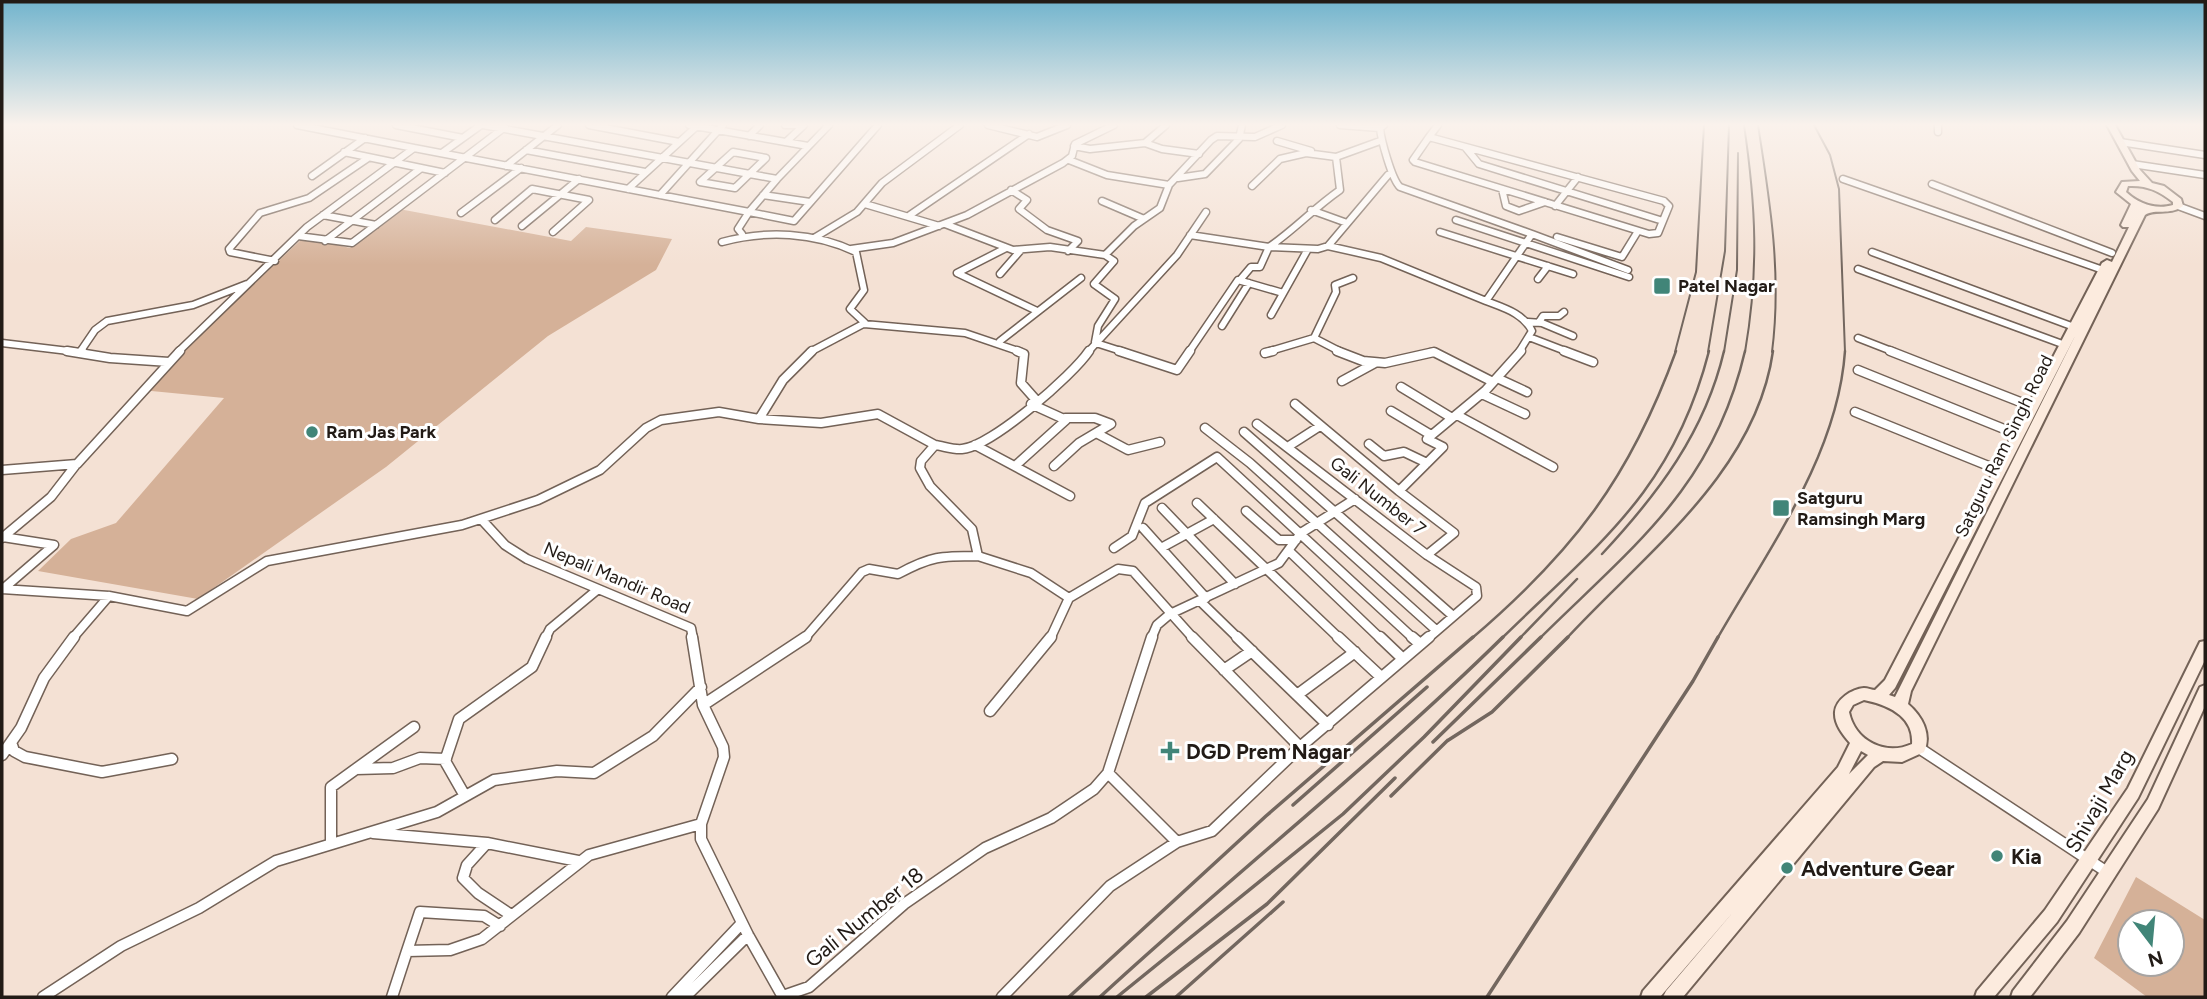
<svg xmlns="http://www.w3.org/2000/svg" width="2207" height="999" font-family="Figtree,sans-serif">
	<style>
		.green { fill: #d5b198; fill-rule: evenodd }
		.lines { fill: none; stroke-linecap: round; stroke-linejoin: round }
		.street-far2-casing { stroke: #736257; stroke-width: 9 }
		.street-far1-casing { stroke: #736257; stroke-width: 11 }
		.street-casing { stroke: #736257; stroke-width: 13 }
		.secondary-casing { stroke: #736257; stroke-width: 4 }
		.street-far2 { stroke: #fff; stroke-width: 6 }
		.street-far1 { stroke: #fff; stroke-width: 8 }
		.street { stroke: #fff; stroke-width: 10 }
		.secondary { fill: #fcebde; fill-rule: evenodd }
		.rail-far2 { stroke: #73675f; stroke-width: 2 }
		.rail-far1 { stroke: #73675f; stroke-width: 2.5 }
		.rail { stroke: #73675f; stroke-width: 3.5 }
		.poi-dot { fill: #418578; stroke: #fff; stroke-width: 2.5 }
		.labels { text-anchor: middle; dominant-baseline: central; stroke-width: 6; stroke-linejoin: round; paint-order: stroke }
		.poi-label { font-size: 18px; font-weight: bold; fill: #221b16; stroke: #fff; text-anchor: start }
		.street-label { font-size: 18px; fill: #221b16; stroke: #fff }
		.near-poi-label { font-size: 21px; font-weight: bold; fill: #221b16; stroke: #fff; text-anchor: start }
		.near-street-label { font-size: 21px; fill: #221b16; stroke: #fff }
	</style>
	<rect width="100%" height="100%" fill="#f4e1d4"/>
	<path class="green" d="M399,209L571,241L586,227L672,239L656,270L548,336L386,467L198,599L38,571L71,539L116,523L224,398L141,390L304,237L350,248Z
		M2136,877L2205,920V997H2147L2094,958ZM2130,922H2172V964H2130Z"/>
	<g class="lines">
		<defs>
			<path id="street-far2" d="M297,125L414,148
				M396,125L463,138
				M483,125L777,179L829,125
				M589,125L679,142
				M689,125L808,146
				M785,125H799
				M988,125L1037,137L1067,125
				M1340,125L1380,128
				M1384,125L1380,128C1381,140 1392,180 1400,187L1532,234L1486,301C1504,308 1523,313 1532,331L1519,352
				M1938,125V132
				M749,136L760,125
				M1429,137L1664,201L1669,206L1658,233L1649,234L1415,162L1413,160Z
				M1429,137L1438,125
				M1277,141L1311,151
				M786,142L804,125
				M2120,142L2205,155
				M1145,143L1166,125
				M1074,146L1090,149L1145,143L1162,149L1199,154
				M1465,147L1479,164L1663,221
				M526,150L645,172
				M344,152L445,173
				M733,152L766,158L735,188L700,182Z
				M442,153L481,125
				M1069,160L1107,175L1169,185
				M2132,164L2205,175
				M506,166L558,125
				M1388,175L1328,246L1381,258L1486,301
				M312,176L365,138
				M1178,178L1205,174L1239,139L1242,125
				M777,179L749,212L794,221L878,125
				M1843,179L2103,270
				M1932,184L2112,253
				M1252,186L1280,159L1306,153L1336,157L1380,141
				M628,189L697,126
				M1502,189L1506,206L1519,211L1545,202
				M1011,190L1027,200L1019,209L1047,230L1078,241L1068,251
				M660,195L723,125
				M763,195L810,202
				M1102,201L1144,219
				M865,204L939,226
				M1555,206L1578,177
				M2178,206L2205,216
				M1311,210L1347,223
				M461,213L521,168
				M323,215L376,225
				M910,215L1029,134
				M495,220L532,189L589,200L553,232
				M1456,220L1629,277
				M945,224L1013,250L1050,247L1105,255L1114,261L1094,284L1115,299L1098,326L1095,342
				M522,226L579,179
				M1440,232L1573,274
				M1532,234L1628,270
				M1190,235L1269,247L1260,267H1251L1240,280
				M298,236L352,243L505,127
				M1557,237L1622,257L1638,231
				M814,238L857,212L882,183L960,125
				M325,241L420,169
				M722,242C766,230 814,232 856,252L864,290L850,309L865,323L810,352
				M1328,246L1318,249L1269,247C1294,230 1314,208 1340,190L1336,157
				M1006,248L957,273L1037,311
				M851,249L893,243L967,215L1063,163L1072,156L1075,144L1114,125
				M1872,252L2074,327
				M1105,255L1134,226L1160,208L1169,185L1211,140L1217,136L1255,137L1282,125
				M275,261L230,252L229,249L260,213L309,198L368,158
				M1858,269L2065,345
				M1000,274L1020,251
				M1538,279L1548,266
				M1271,315L1308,249
				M1528,322L1542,323L1573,336
				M1539,322L1543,316H1559L1564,312
				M864,324L965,333L1021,352
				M1222,326L1249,283
				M1529,337L1568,352
				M1314,338L1336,292L1335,285L1353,278
				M1858,338L1894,352
				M1000,341L1081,278
				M2,343L77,352
				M1096,343L1124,352
				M80,352L95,330L107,321L193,305L247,284
				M178,352L307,227L414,148L749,212L738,229L742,234
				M1088,352L1177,255L1206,212
				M1189,352L1238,280L1283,293
				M1267,352L1314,338L1341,352
				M1431,352H1435"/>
			<path id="street-far1" d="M67,351L110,358L169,362
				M1017,351L1024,354L1021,383L1036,400
				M1119,351L1177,370L1190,351
				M1337,351L1363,361L1385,363L1434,352L1493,382
				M1564,351L1593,362
				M1890,351L2033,407
				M80,353L82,351
				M1265,353L1273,351
				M1858,370L2019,435
				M1497,378L1527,392
				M1342,381L1375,363
				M1401,387L1452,418
				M1482,394L1525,414
				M1295,404L1399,491
				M1391,411L1431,435
				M1855,412L2001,471
				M1457,415L1553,467
				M759,419L821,423L878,414L935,445L921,461L920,468L930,486L972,529L978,556C941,556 931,556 898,574L869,569L862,572L804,639
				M1257,424L1427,555L1476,587L1477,596L1427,639
				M1205,428L1250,463L1436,630
				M1244,432L1453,616
				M1098,434L1128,450L1160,442
				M1369,444L1384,456L1404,452L1427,463
				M935,445C943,446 954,450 962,449C991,447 1073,375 1089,351
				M975,445L1070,496
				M1289,446L1320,426
				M1015,466L1066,420L1031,404
				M1054,466L1079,443L1111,424L1095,418H1065
				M2,470L77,464L180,351
				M1197,503L1340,639
				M1162,508L1235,584
				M1246,511L1279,540H1296
				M482,520L505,545L527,559L691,628L693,639
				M1143,528L1206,598
				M3,537L54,545L3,589
				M2,538L51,497L75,466
				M1114,548L1132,536L1145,503L1217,457L1414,639
				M1161,548L1214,519
				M1289,551L1381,639
				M1427,555L1454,533L1399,491L1443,447L1427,439L1486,390L1521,351
				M978,556L1031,573L1069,598L1050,639
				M2,589L109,596L187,611L267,561L462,525L538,500L600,470L646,428L661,420L719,412L759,419L783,380L812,351
				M1069,598L1118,569L1133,571L1194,639
				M1200,601L1239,639
				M72,639L109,596
				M545,639L550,629L597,590
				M1151,639L1157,625L1170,614L1279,563L1301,533L1355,499"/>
			<path id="street" d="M692,637L703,705L723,747L724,757L701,824V839L748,935L783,997
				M1192,637L1300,747
				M1237,637L1328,725
				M1338,637L1381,677
				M1380,637L1402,658
				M1412,637L1419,643
				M1224,670L1252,651
				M1297,695L1355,652
				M703,705L806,637
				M990,711L1051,637
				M12,745L14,751L25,757L102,772L172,759
				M1919,748L2110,874
				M2,755L21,728L44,678L74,637
				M356,769L393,768L420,758L446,759
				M1108,773L1177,842
				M465,796L445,761L459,719L532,667L546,637
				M373,833L487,843L578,861
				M487,843L467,865L463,878L478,893L511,915
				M331,844V787L414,727
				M407,951L420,912L484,916L500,926
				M783,996L809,987L904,904L985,848L1051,818L1094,789L1108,773L1152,637
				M43,997L121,946L199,908L276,861L437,812L494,780L557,771L594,773L653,736L701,687
				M392,997L407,951L450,950L482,939L589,855L701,824
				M672,997L742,923
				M685,997L748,935
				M1002,997L1110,886L1177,842L1212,831L1300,747L1429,637"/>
			<path id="secondary" d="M2107,125H2115L2140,170L2152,183L2164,186L2181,199L2183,206C2169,216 2156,208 2145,215L1911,691L1908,704C1922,716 1932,734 1924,752L1902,762L1883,761L1874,767L1683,997H1663L1666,991L1734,911L1660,997H1641L1643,991L1838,767L1850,743C1843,735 1834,724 1835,712C1836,699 1852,689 1864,688C1868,688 1872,690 1875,690L1885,680L2102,263L2107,260L2112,262L2129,227H2123L2121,225L2131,204L2116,192L2122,182L2140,181L2132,171ZM2128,186C2147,185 2159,191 2173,202V205C2156,210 2139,204 2126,192ZM2075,336L1895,697L1889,695L1895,688ZM1864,700C1888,705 1914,716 1912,744C1885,756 1855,741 1849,712L1853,705ZM1861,751L1868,755L1849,774Z
				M2205,641V660L2138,798L2057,922L1994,997H1975L1977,991L2045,910L2128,788L2200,642Z
				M2205,685V706L2158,809L2079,933L2030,997H2011L2013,991L2067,921L2148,799L2200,687Z"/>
		</defs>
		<use href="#street-far2" class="street-far2-casing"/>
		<use href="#street-far1" class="street-far1-casing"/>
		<use href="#street" class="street-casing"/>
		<use href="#secondary" class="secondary-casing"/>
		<use href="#street-far2" class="street-far2"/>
		<use href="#street-far1" class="street-far1"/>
		<use href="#street" class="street"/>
		<use href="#secondary" class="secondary"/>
		<path class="rail-far2" d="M1744,125C1756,206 1759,271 1745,352
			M1758,125C1770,201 1782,275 1772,352
			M1814,125L1830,155L1839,189L1845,352
			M1675,352L1696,272L1704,125
			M1708,352L1725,251L1729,125
			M1724,352L1737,270L1738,153"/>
		<path class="rail-far1" d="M1602,554C1658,494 1705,432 1724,351
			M1471,639C1573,552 1630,478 1676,351
			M1501,639C1599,543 1673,491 1709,351
			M1519,639L1577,579
			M1539,639C1634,545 1713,488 1745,351
			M1566,639C1644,554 1756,473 1773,351
			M1717,639C1768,550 1838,455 1845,351"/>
		<path class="rail" d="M1447,741L1492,712L1568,637
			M1433,742L1541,637
			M1391,796L1448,740
			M1293,805L1427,687
			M1069,997L1266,816L1473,637
			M1100,997C1233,874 1374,764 1503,637
			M1117,997L1343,814L1424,737L1521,637
			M1146,997L1267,904L1395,778
			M1176,997L1283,902
			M1487,997L1693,681L1718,637"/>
	</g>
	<linearGradient id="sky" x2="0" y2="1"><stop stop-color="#72b4cd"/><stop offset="0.47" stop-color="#faf2ec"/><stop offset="1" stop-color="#faf2ec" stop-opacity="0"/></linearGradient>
	<rect width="2207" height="265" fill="url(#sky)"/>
	<g class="poi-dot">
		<rect x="1653" y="277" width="18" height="18" rx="3.5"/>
		<circle cx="312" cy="432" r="7"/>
		<rect x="1772" y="499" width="18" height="18" rx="3.5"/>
		<path d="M1166.5 740.5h7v7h7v7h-7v7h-7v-7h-7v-7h7z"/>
		<circle cx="1997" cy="856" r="7"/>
		<circle cx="1787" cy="868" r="7"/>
	</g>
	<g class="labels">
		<g class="poi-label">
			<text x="1678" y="286">Patel Nagar</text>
			<text x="326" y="432">Ram Jas Park</text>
			<text x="1797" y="498">Satguru<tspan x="1797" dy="21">Ramsingh Marg</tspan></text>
		</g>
		<g class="street-label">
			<text transform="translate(2004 446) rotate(-64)">Satguru Ram Singh Road</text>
			<text transform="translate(1378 496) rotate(38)">Gali Number 7</text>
			<text transform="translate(617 578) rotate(23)">Nepali Mandir Road</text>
		</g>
		<g class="near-poi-label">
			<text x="1186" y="751">DGD Prem Nagar</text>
			<text x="2011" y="856">Kia</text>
			<text x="1801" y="868">Adventure Gear</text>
		</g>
		<g class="near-street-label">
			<text transform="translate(2099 801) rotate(-60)">Shivaji Marg</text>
			<text transform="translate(864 917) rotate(-39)">Gali Number 18</text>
		</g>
	</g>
	<rect width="2207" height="999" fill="none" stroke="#221b16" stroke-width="7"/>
	<g transform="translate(2151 943) rotate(164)"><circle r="33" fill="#ffffff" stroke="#a7a4a2" stroke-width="2"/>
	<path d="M0-5L12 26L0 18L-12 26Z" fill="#418578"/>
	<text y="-10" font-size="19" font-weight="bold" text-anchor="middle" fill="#221b16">N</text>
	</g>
</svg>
